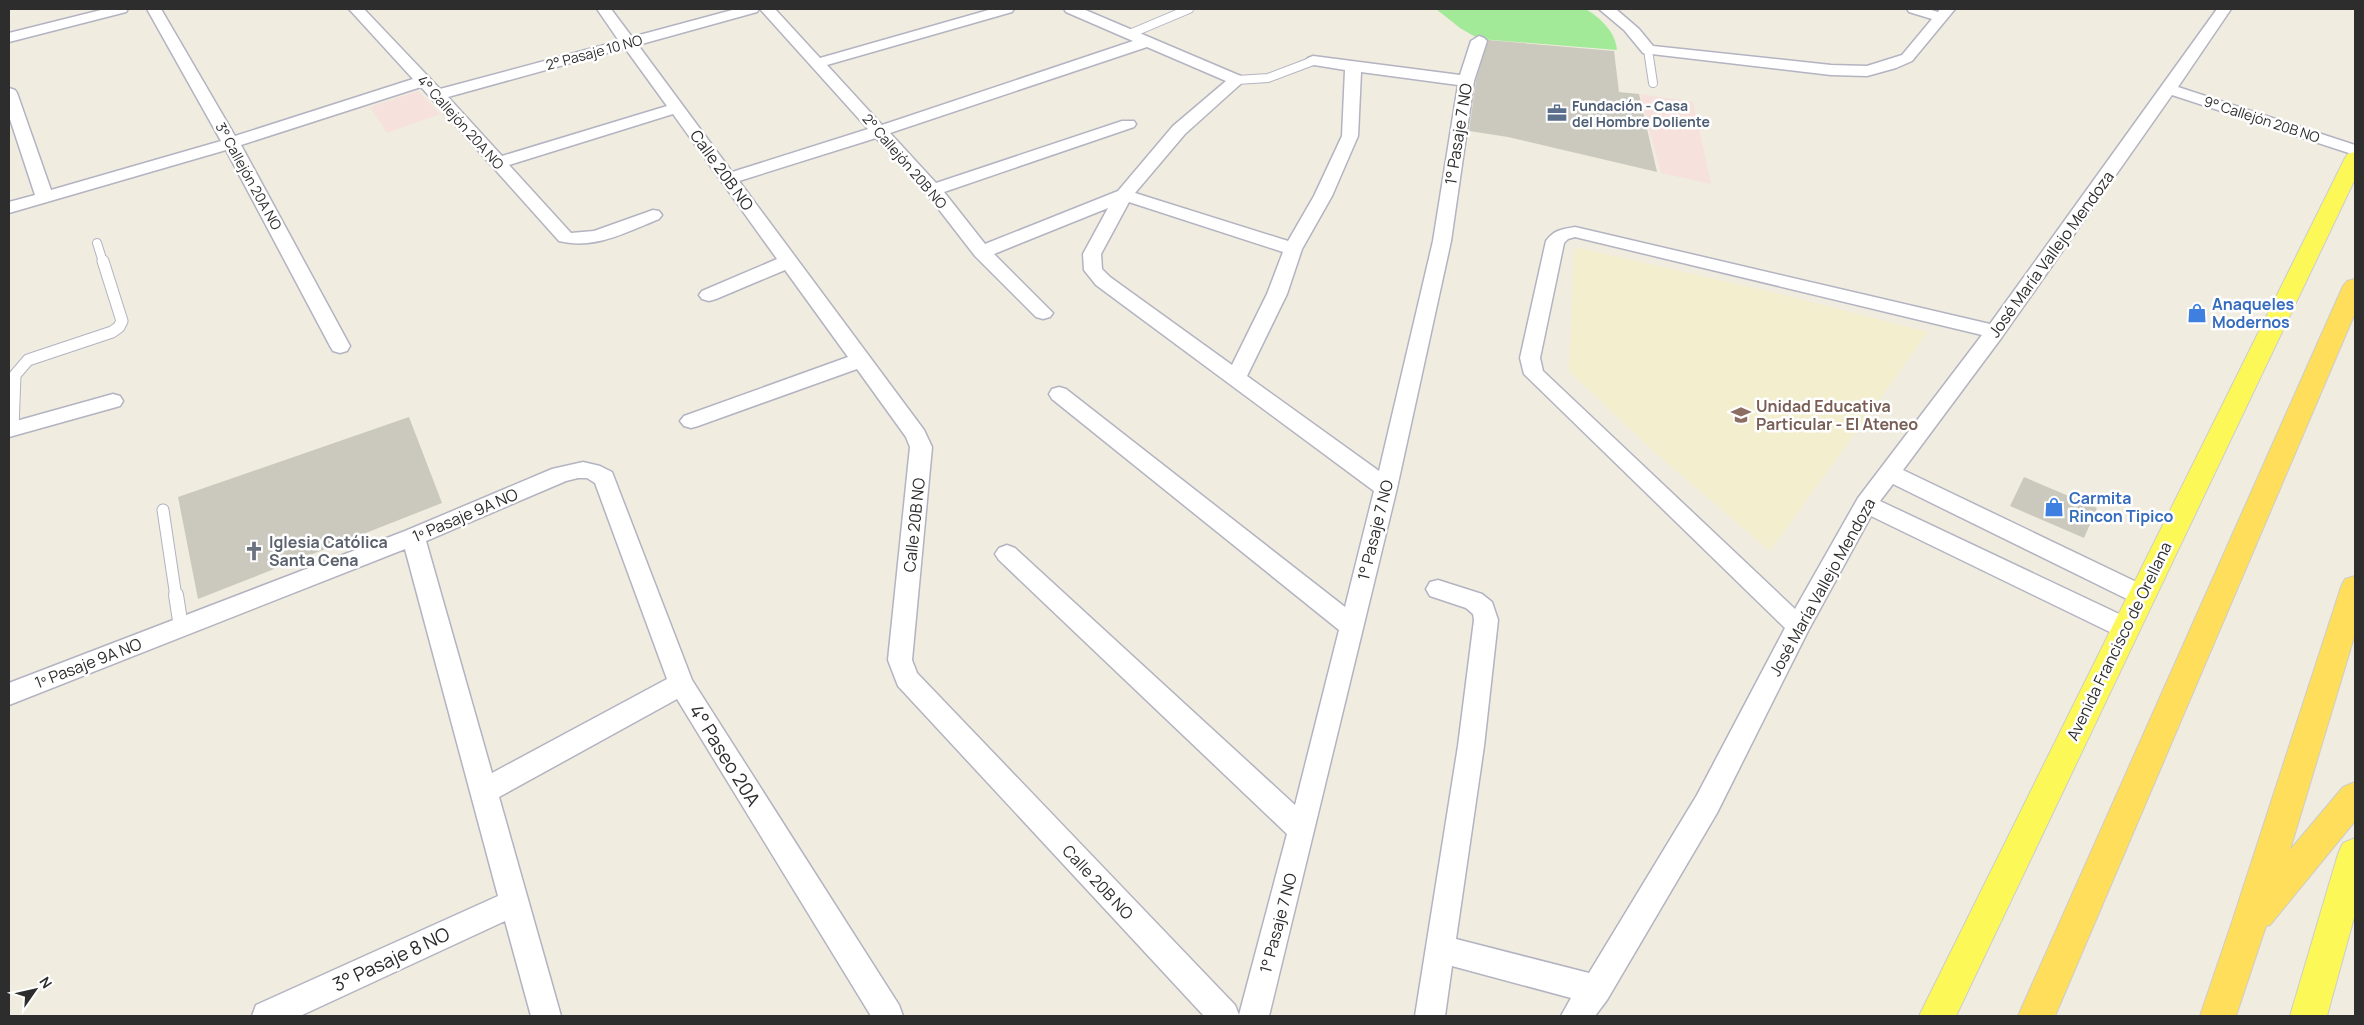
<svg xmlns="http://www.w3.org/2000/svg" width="2364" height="1025" font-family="Manrope,sans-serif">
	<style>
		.education { fill: #f2eece }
		.medical { fill: #f6e1dd }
		.green { fill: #a3ea98 }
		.building { fill: #cbc9be }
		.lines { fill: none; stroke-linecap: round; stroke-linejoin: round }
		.service-far2-casing { stroke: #b3b3c2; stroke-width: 10 }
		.service-far1-casing { stroke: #b3b3c2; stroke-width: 13 }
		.service-casing { stroke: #b3b3c2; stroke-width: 16 }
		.minor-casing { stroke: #b3b3c2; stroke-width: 3 }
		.primary-casing { stroke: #cdcdcd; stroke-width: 2 }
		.trunk-casing { stroke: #cdcdcd; stroke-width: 2 }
		.service-far2 { stroke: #fff; stroke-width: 8 }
		.service-far1 { stroke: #fff; stroke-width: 11 }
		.service { stroke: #fff; stroke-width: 14 }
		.minor { fill: #fff; fill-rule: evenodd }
		.primary { fill: #fcf858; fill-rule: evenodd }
		.trunk { fill: #fede5a; fill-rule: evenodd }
		.labels { text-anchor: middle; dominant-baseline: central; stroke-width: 5; stroke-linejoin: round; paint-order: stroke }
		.far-street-label { font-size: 14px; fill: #2d2d2d; stroke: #fff }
		.far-service-label { font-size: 14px; font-weight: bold; fill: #4e5e75; stroke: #fff; text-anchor: start }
		.street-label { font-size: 16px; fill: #2d2d2d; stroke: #fff }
		.shop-label { font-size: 16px; font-weight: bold; fill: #366cbe; stroke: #fff; text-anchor: start }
		.education-label { font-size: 16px; font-weight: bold; fill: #785e54; stroke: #fff; text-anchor: start }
		.worship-label { font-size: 16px; font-weight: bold; fill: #5b616d; stroke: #fff; text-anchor: start }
		.near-street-label { font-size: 19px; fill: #2d2d2d; stroke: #fff }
	</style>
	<rect width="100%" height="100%" fill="#f0ecdf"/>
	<path class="education" d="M1580,248L1784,295L1928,332L1770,551L1651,449L1569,371L1574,249Z"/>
	<path class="medical" d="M418,91L440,114L387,133L370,107Z
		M1640,94L1693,102L1711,184L1661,173Z"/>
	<path class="green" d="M1436,9H1586C1601,19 1615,31 1617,50L1479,39L1460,28Z"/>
	<path class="building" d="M1488,40L1614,51L1619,92L1639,94L1657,172L1508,137L1469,131L1476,80Z
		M409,417L442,503L198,599L178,497Z
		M2024,477L2097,508L2084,538L2010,506Z"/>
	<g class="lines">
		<defs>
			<path id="service-far2" d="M1132,33L1189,9
				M1648,50L1653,83
				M1237,80L1268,78L1313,61
				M97,243L103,262"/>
			<path id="service-far1" d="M13,428L15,375L28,360L112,332L119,327L122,321L103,261
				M163,510L176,597"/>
			<path id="service" d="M176,595L181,627"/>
			<path id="minor" d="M105,9H128L126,12L9,42V33Z
				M147,9H161L235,136L413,79L349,9H364L440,89L619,41L597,9H611L632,37L736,9H759L757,12L638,45L732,172L868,129L760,9H775L820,58L992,9H1014L1012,12L827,65L882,125L1133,41L1066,12L1064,9H1083L1243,77L1245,80L1185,134L1135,193L1288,241L1314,196L1342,136L1345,70L1308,64L1305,61L1308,58L1313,56L1460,75L1471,41L1479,36L1484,38L1487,41L1474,81L1451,241L1397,488L1269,1016H1204L898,686L888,660L910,447L906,437L857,369L698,426L691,428L684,426L680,421L684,416L848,357L785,270L716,299L709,301L702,299L699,295L702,291L777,259L673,114L509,165L571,233L594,231L653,210L659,211L662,215L659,219C627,232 594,250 559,241L421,87L241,145L350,346L347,351L340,353L333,351L330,346L226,150L9,213V202L35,195L9,116V88L15,90L17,93L51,190L221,141ZM1147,47L1226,81L1173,126L1118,191L985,244L944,192L1134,127L1136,124L1134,121H1122L936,183L890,133ZM625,48L667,106L502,156L448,97ZM1361,72L1458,85L1433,241L1379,471L1247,376L1287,294L1302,249L1332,196L1358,136ZM876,138L927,194L975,256L1036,317L1043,319L1050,317L1053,313L994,254L1108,208L1083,254L1084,270L1096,285L1374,491L1345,607L1066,389L1059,387L1052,389L1049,394L1052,399L1339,630L1295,805L1015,548L1007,545L999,548L995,554L999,560L1287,834L1239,1015L1235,1005L917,673L912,660L932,447L924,430L739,181ZM1129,202L1283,252L1267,294L1232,365L1110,277L1102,269L1101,254Z
				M1599,9L1617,10L1639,29L1653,46L1831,65L1867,66L1902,55L1932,19L1909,12L1907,9H1928L1938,12L1940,9H1955L1912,61L1896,68L1867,76L1831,75L1643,53L1624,30Z
				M2217,9H2231L2178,87L2355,145V155L2172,95L2002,337L1903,470L2149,588L2153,595L2149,602L2141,604L2133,602L1893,484L1880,501L2134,621L2137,628L2134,635L2125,638L2116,635L1871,516L1808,631L1717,813L1607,1000L1595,1016H1561L1571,998L1452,966L1445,1016H1415L1458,746L1474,620L1473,614L1466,608L1430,596L1426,589L1430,582L1438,580L1482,594L1492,602L1498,620L1484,746L1456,939L1589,973L1697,795L1785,628L1524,374L1520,358L1546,241C1554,230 1562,229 1575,227L1990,324ZM1575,237L1982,335L1858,498L1795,609L1543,371L1540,358L1564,243L1568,239Z
				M113,394L120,396L123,401L120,406L9,437V423Z
				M583,462L600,466L612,472L692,680L899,1005L903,1016H871L677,699L499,797L561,1016H531L505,921L300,1016H252L256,1005L498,896L405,549L9,705V683L405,531L552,469ZM578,478H587L595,483L667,679L492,773L426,541L566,481Z"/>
			<path id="primary" d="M2355,152V179L1956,1016H1919L2345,158L2348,154Z
				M2355,838V914L2327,1016H2290L2338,854L2343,843Z"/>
			<path id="trunk" d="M2355,279V313L2055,1016H2018L2343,286L2347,281Z
				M2355,576V634L2290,850L2343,787L2355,782V821L2270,925L2266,926L2236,1016H2200L2232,922L2341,587L2345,579Z"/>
		</defs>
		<use href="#service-far2" class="service-far2-casing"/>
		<use href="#service-far1" class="service-far1-casing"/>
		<use href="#service" class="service-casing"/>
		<use href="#minor" class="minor-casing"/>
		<use href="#primary" class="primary-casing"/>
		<use href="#trunk" class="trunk-casing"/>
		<use href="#service-far2" class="service-far2"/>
		<use href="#service-far1" class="service-far1"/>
		<use href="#service" class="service"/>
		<use href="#minor" class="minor"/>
		<use href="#primary" class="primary"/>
		<use href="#trunk" class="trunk"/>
	</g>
	<defs>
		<symbol id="office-bare" viewBox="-9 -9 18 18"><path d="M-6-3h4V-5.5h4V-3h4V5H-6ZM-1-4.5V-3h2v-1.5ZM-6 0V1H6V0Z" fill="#5c6f8a" stroke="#fff" stroke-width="2.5" paint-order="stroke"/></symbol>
		<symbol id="shop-bare" viewBox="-9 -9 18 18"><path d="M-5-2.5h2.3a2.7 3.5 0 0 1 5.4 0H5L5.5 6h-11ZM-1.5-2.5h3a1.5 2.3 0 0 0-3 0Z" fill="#3f7fe0" stroke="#fff" stroke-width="2.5" paint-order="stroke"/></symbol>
		<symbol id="school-bare" viewBox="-9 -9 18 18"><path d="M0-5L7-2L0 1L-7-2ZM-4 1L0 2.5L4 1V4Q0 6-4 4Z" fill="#8d6e63" stroke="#fff" stroke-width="2.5" paint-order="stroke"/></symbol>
		<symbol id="church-bare" viewBox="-9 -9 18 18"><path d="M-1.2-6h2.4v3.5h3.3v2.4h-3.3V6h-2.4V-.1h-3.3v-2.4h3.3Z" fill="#6b7280" stroke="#fff" stroke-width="2.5" paint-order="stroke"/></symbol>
	</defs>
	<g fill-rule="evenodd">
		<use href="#office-bare" x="1543" y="99" width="28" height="28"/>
		<use href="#shop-bare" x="2183" y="299" width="28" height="28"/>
		<use href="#school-bare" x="1727" y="401" width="28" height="28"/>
		<use href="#shop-bare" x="2040" y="493" width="28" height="28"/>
		<use href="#church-bare" x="240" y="537" width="28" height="28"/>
	</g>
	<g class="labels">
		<g class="far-street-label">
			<text transform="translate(594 52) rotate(-15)">2° Pasaje 10 NO</text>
			<text transform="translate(2262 119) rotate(18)">9° Callejón 20B NO</text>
			<text transform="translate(461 122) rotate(48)">4° Callejón 20A NO</text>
			<text transform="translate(905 161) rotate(49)">2° Callejón 20B NO</text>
			<text transform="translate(249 176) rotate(61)">3° Callejón 20A NO</text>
		</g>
		<g class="far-service-label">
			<text x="1572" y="105">Fundación - Casa<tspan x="1572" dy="16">del Hombre Doliente</tspan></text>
		</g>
		<g class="street-label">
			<text transform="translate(1458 134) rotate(-81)">1° Pasaje 7 NO</text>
			<text transform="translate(722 170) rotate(54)">Calle 20B NO</text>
			<text transform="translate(2051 254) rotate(-54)">José María Vallejo Mendoza</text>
			<text transform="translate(465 515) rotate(-23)">1º Pasaje 9A NO</text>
			<text transform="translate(914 525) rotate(-84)">Calle 20B NO</text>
			<text transform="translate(1375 530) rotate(-76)">1° Pasaje 7 NO</text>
			<text transform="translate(1822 587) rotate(-61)">José María Vallejo Mendoza</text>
			<text transform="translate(2119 641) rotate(-64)">Avenida Francisco de Orellana</text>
			<text transform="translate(88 663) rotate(-21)">1º Pasaje 9A NO</text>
			<text transform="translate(1098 882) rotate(47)">Calle 20B NO</text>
			<text transform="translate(1278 923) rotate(-75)">1° Pasaje 7 NO</text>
		</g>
		<g class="shop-label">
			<text x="2212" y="304">Anaqueles<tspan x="2212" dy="18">Modernos</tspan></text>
			<text x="2069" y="498">Carmita<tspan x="2069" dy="18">Rincon Tipico</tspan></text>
		</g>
		<g class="education-label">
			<text x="1756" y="406">Unidad Educativa<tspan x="1756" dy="18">Particular - El Ateneo</tspan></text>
		</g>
		<g class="worship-label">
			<text x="269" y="542">Iglesia Católica<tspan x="269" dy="18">Santa Cena</tspan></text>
		</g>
		<g class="near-street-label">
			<text transform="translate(725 755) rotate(58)">4° Paseo 20A</text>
			<text transform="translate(391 959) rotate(-25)">3° Pasaje 8 NO</text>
		</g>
	</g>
	<rect width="2364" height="1025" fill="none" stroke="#2d2d2d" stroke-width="20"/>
	<g transform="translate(35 990) rotate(56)" stroke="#ffffff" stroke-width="4" paint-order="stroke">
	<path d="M0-4L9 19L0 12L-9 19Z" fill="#2d2d2d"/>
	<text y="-8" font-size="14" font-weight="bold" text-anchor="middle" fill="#2d2d2d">N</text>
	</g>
</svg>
